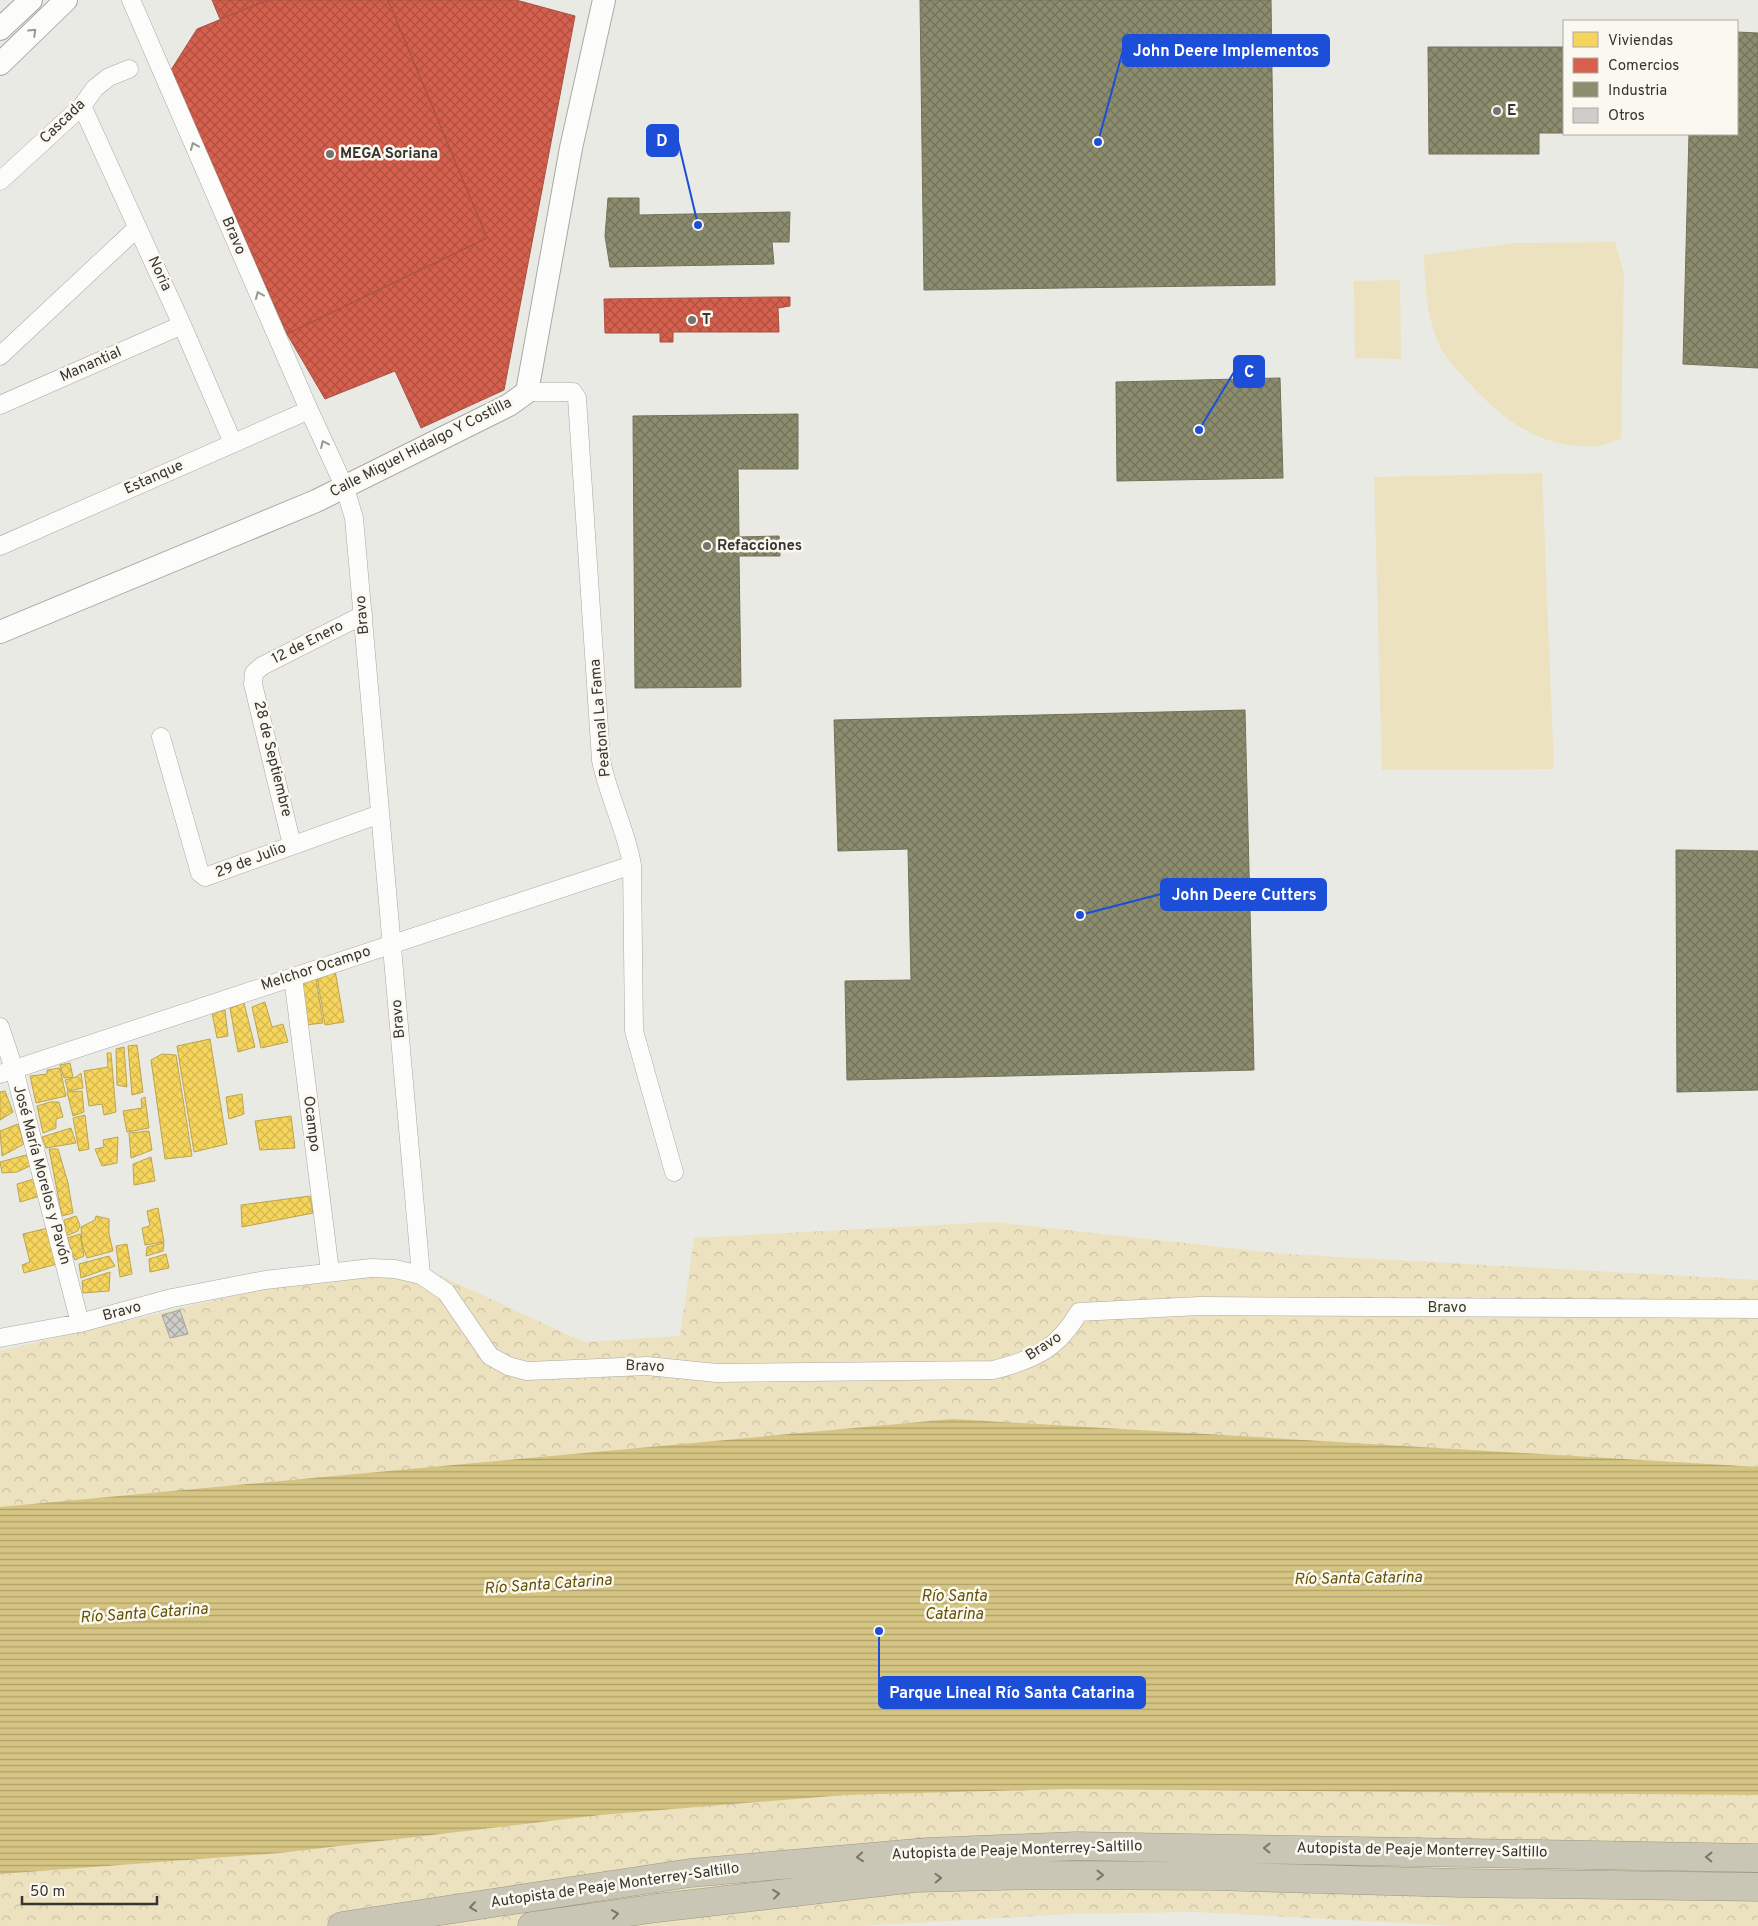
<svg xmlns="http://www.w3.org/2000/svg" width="1758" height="1926" font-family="Overpass,sans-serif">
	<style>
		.park { fill: url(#park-crowns) }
		.pitch { fill: #ece2bf }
		.water { fill: url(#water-rules) }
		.homes { fill: url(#homes-cross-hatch); stroke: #bca54f }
		.shops { fill: url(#shops-cross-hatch); stroke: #a65345 }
		.industry { fill: url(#industry-cross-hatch); stroke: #72725c }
		.building { fill: url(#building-cross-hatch); stroke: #a6a6a2 }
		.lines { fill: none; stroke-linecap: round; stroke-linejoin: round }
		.minor-casing { stroke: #a9a8a4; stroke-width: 19 }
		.tertiary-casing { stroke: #a9a8a4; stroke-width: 24 }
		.motorway-casing { stroke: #9a9784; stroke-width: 29 }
		.minor { stroke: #fcfcfb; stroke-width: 18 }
		.tertiary { stroke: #fcfcfb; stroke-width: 22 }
		.motorway { stroke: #cac6b6; stroke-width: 28 }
		.oneway { stroke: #999896 }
		.oneway2 { stroke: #79766d }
		.poi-dot { fill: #757470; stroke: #faf8ef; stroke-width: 2 }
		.labels { text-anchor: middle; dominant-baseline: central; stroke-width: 5; stroke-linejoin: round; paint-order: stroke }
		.poi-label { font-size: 15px; font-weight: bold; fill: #363531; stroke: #faf8ef; text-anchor: start }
		.street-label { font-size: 15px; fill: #363531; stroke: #faf8ef }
		.water-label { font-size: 16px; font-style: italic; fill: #625106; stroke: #faf8ef }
		.leader { fill: none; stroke: #1d4ed8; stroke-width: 2 }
		.callout-dot { fill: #1d4ed8; stroke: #faf8ef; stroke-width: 2 }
		.callout { fill: #1d4ed8; stroke: #1d4ed8; stroke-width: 2 }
		.callout-label { font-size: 16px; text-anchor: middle; font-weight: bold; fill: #fff }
	</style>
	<defs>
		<pattern id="park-crowns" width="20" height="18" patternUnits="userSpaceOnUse" patternTransform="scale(1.25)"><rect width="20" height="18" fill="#ece2bf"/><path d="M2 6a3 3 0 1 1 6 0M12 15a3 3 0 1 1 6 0" fill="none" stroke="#cbc2a5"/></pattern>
		<pattern id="water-rules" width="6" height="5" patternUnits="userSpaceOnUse" patternTransform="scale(1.25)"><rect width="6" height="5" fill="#d5c482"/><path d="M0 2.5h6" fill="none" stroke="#aea06b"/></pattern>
		<pattern id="homes-cross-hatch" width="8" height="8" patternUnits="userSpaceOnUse" patternTransform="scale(1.25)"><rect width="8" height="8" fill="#f6d55c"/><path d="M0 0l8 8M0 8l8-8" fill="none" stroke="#d4b750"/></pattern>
		<pattern id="shops-cross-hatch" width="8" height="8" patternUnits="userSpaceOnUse" patternTransform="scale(1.25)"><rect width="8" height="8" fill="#d6604d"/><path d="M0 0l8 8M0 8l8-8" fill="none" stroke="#ae5041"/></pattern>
		<pattern id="industry-cross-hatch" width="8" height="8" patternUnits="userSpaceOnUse" patternTransform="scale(1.25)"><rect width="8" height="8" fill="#8c8c6e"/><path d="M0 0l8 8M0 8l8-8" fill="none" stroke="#73735b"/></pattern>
		<pattern id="building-cross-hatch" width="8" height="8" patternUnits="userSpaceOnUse" patternTransform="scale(1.25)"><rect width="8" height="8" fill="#cdcdc9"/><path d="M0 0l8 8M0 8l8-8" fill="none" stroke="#a7a7a4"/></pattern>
	</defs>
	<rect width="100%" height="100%" fill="#eaeae5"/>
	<path class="park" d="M994,1222L1286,1254L1758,1280V1926H1457L1196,1912L1072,1914L860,1926H0V1351L277,1285L426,1269L584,1342L680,1336L694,1238Z"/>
	<path class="pitch" d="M1615,242L1624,273L1621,439C1613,441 1604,446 1595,446C1544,450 1502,420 1470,384C1461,374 1450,363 1443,352C1427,323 1425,288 1424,255L1515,243Z
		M1400,280L1401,359L1355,358L1354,281Z
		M1542,473L1554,769L1382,770L1374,477Z"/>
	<path class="water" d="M952,1419L1758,1467V1795L1068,1789L845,1795L600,1815L280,1853L0,1874V1507Z"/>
	<path class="homes" d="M335,970L344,1022L325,1025L317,976Z
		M316,978L323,1023L305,1025L297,984Z
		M265,1002L272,1027L283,1024L288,1042L261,1048L252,1007Z
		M244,1003L255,1047L238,1052L230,1008Z
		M225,1010L228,1036L217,1038L212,1013Z
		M210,1039L227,1144L194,1152L177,1046Z
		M137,1045L143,1092L132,1095L128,1046Z
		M124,1047L127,1087L117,1085L116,1049Z
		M107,1053H111L116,1112L104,1115L102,1104L89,1106L84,1071L108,1067Z
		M162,1054L176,1055L192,1156L165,1159L151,1060Z
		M70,1063L73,1077L64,1078L60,1065Z
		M60,1068L66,1096L36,1103L30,1076L47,1074V1070Z
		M81,1073L83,1088L68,1091L65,1080L76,1077Z
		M5,1091L13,1112L0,1120V1092Z
		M82,1091L84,1112L73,1116L67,1092Z
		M242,1094L244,1114L229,1119L226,1097Z
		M145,1097L149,1128L127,1132L123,1111L142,1108L141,1099Z
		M50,1102H59L63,1117L56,1119V1128L43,1133L37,1106Z
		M85,1115L89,1149L79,1151L73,1118Z
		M291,1116L295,1148L260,1150L255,1121Z
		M18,1124L24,1144L2,1156L0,1131Z
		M71,1128L76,1143L46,1148L42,1137Z
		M149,1131L152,1150L131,1158L129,1133Z
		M118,1137L117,1163L102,1166L95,1149L104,1147L103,1140Z
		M49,1149H58L68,1183L73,1213L62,1216Z
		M26,1155L32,1165L17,1172L2,1173L0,1162Z
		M151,1157L155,1181L134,1185L133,1164Z
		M34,1179L40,1196L20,1202L17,1184Z
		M310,1196L313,1213L242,1227L241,1205Z
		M158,1208L164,1242L145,1245L142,1228L150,1226L147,1211Z
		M76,1216L80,1225L78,1231L66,1236L64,1220Z
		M96,1216L109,1219V1234L113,1251L87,1258L82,1245L81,1227L95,1220Z
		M48,1228L57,1264L24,1273L22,1265L30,1262L23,1234Z
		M80,1234L84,1256L75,1260L67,1238Z
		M164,1243L163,1251L146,1256L147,1247Z
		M127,1244L132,1274L120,1277L116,1246Z
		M166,1254L169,1268L150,1272L149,1259Z
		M109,1256L115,1266L81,1278L79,1264Z
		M110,1272L109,1291L83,1293L82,1281Z"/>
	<path class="shops" d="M212,0H268L220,19Z
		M268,0H388L487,238L287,334L171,70L197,29Z
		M388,0H516L575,16L504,390L421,428L395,371L325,399L287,334L487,238Z
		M777,297H790V306L778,308L779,332H673V342H660V333H605L604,299Z"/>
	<path class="industry" d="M920,0H1271L1275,285L924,290Z
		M1737,32L1758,33V368L1683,364L1689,134H1737Z
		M1428,47H1564V133H1539V154H1429Z
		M608,198H639V215L790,212L789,242H772L774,264L610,267L605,236Z
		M1280,378L1283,478L1117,481L1116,382Z
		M798,414V469H738L739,537L779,536L780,556H739L741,687L635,688L633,416Z
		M1245,710L1254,1070L847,1080L845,981L911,980L908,849L838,851L834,720Z
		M1676,850L1758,851V1090L1677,1092Z"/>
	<path class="building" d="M180,1310L188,1334L170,1338L162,1315Z"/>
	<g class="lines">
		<defs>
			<path id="minor" d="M131,0L309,410L345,488L354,518L421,1275
				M82,106L182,325L233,443
				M0,181L82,106L95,88L109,77L129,69
				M0,356L137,228
				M527,392H573L577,398L601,760C608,796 626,829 632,865L634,1031L674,1172
				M0,405L182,325
				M0,546L309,410
				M161,737L200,873L205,877L380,814
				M292,845L253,684L254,673L262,666L363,615
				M293,977L330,1271
				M0,1027L14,1069L80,1323
				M0,1074L632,865
				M0,1338L80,1323L172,1298L265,1280L371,1268L395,1269L421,1275L446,1292L490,1356L508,1366L527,1371L647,1366L717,1373L993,1370C1033,1360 1058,1349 1079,1312L1200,1306L1758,1309"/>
			<path id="tertiary" d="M0,29L31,0
				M0,64L66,0
				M0,632L316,501L509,405L527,392L571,148L604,0"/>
			<path id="motorway" d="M342,1926L690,1873L928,1852L1077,1846L1758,1858
				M532,1926L657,1908L915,1878L1043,1875L1211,1876L1459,1883L1758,1887"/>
		</defs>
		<use href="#minor" class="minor-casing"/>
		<use href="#tertiary" class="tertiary-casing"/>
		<use href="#motorway" class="motorway-casing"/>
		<use href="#minor" class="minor"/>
		<use href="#tertiary" class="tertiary"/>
		<use href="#motorway" class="motorway"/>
	</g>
	<defs><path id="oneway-chevron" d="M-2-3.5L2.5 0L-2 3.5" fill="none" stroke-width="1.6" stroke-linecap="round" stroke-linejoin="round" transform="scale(1.25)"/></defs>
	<g class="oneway">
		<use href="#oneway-chevron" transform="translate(33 32) rotate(-44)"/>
		<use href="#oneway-chevron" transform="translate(194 146) rotate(-113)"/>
		<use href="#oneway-chevron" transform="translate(259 295) rotate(-113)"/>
		<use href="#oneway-chevron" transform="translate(324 444) rotate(-115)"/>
	</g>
	<g class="oneway2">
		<use href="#oneway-chevron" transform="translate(1267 1848) rotate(-179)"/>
		<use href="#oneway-chevron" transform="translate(860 1857) rotate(175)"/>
		<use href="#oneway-chevron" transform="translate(1709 1857) rotate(-179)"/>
		<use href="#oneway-chevron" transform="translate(1100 1875)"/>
		<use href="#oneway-chevron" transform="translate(938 1878) rotate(-2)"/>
		<use href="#oneway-chevron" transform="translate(776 1894) rotate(-6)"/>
		<use href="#oneway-chevron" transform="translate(473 1907) rotate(172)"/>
		<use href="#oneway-chevron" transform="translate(615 1914) rotate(-8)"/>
	</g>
	<g class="poi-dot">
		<circle cx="1497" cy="111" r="5"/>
		<circle cx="330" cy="154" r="5"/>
		<circle cx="692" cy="320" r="5"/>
		<circle cx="707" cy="546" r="5"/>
	</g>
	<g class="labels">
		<g class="poi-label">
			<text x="1507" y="111">E</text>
			<text x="340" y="154">MEGA Soriana</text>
			<text x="702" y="320">T</text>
			<text x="717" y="546">Refacciones</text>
		</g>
		<g class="street-label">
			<text transform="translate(63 122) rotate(-44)">Cascada</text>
			<text transform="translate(233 236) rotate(67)">Bravo</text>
			<text transform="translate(159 274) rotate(65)">Noria</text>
			<text transform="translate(91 365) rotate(-24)">Manantial</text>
			<text transform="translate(421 448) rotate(-27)">Calle Miguel Hidalgo Y Costilla</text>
			<text transform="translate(154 478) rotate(-24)">Estanque</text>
			<text transform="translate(363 615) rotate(-95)">Bravo</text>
			<text transform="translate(308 643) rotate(-27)">12 de Enero</text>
			<text transform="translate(601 718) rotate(-95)">Peatonal La Fama</text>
			<text transform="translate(272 759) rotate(76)">28 de Septiembre</text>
			<text transform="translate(251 861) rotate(-21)">29 de Julio</text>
			<text transform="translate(316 969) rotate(-18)">Melchor Ocampo</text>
			<text transform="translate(399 1019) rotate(-95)">Bravo</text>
			<text transform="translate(311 1124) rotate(83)">Ocampo</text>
			<text transform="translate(41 1175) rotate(75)">José María Morelos y Pavón</text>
			<text x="1447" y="1308">Bravo</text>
			<text transform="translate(122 1312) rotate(-15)">Bravo</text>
			<text transform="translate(1044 1347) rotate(-33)">Bravo</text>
			<text transform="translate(645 1367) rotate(2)">Bravo</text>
			<text transform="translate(1017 1851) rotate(-2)">Autopista de Peaje Monterrey-Saltillo</text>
			<text transform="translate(1422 1851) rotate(1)">Autopista de Peaje Monterrey-Saltillo</text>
			<text transform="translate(615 1886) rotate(-8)">Autopista de Peaje Monterrey-Saltillo</text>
		</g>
		<g class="water-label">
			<text transform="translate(1358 1579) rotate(-1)">Río Santa Catarina</text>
			<text transform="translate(548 1585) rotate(-4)">Río Santa Catarina</text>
			<text x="954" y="1597">Río Santa<tspan x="954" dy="18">Catarina</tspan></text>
			<text transform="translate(144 1614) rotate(-4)">Río Santa Catarina</text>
		</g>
	</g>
	<path class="leader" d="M1098 142L1123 50M698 225L678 141M1199 430L1234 372M1080 915L1161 894M879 1631L879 1692"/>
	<g class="callout-dot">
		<circle cx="1098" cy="142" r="5"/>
		<circle cx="698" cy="225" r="5"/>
		<circle cx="1199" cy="430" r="5"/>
		<circle cx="1080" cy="915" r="5"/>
		<circle cx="879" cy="1631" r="5"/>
	</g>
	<g class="callout">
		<rect x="1123" y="35" width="206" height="31" rx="5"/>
		<rect x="647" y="125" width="31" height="31" rx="5"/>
		<rect x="1234" y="356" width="30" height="31" rx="5"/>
		<rect x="1161" y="879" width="165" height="31" rx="5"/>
		<rect x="879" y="1677" width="266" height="31" rx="5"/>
	</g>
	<g class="callout-label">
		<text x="1226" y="56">John Deere Implementos</text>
		<text x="662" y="146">D</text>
		<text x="1249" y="377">C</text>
		<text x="1244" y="900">John Deere Cutters</text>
		<text x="1012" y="1698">Parque Lineal Río Santa Catarina</text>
	</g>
	<rect x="1563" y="20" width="175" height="115" fill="#faf8ef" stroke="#acaaa3"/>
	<rect x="1573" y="32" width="25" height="15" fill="#f6d55c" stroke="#acaaa3"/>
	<text x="1608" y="45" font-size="15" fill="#363531">Viviendas</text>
	<rect x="1573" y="58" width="25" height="15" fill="#d6604d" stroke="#acaaa3"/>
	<text x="1608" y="70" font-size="15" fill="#363531">Comercios</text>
	<rect x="1573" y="82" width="25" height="15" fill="#8c8c6e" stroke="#acaaa3"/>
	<text x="1608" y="95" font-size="15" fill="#363531">Industria</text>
	<rect x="1573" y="108" width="25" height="15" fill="#cdcdc9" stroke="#acaaa3"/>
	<text x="1608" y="120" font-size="15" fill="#363531">Otros</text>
	<path d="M22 1896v8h135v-8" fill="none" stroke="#363531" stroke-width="2.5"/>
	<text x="30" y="1896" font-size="15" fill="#363531" stroke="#faf8ef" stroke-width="4" paint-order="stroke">50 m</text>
</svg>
